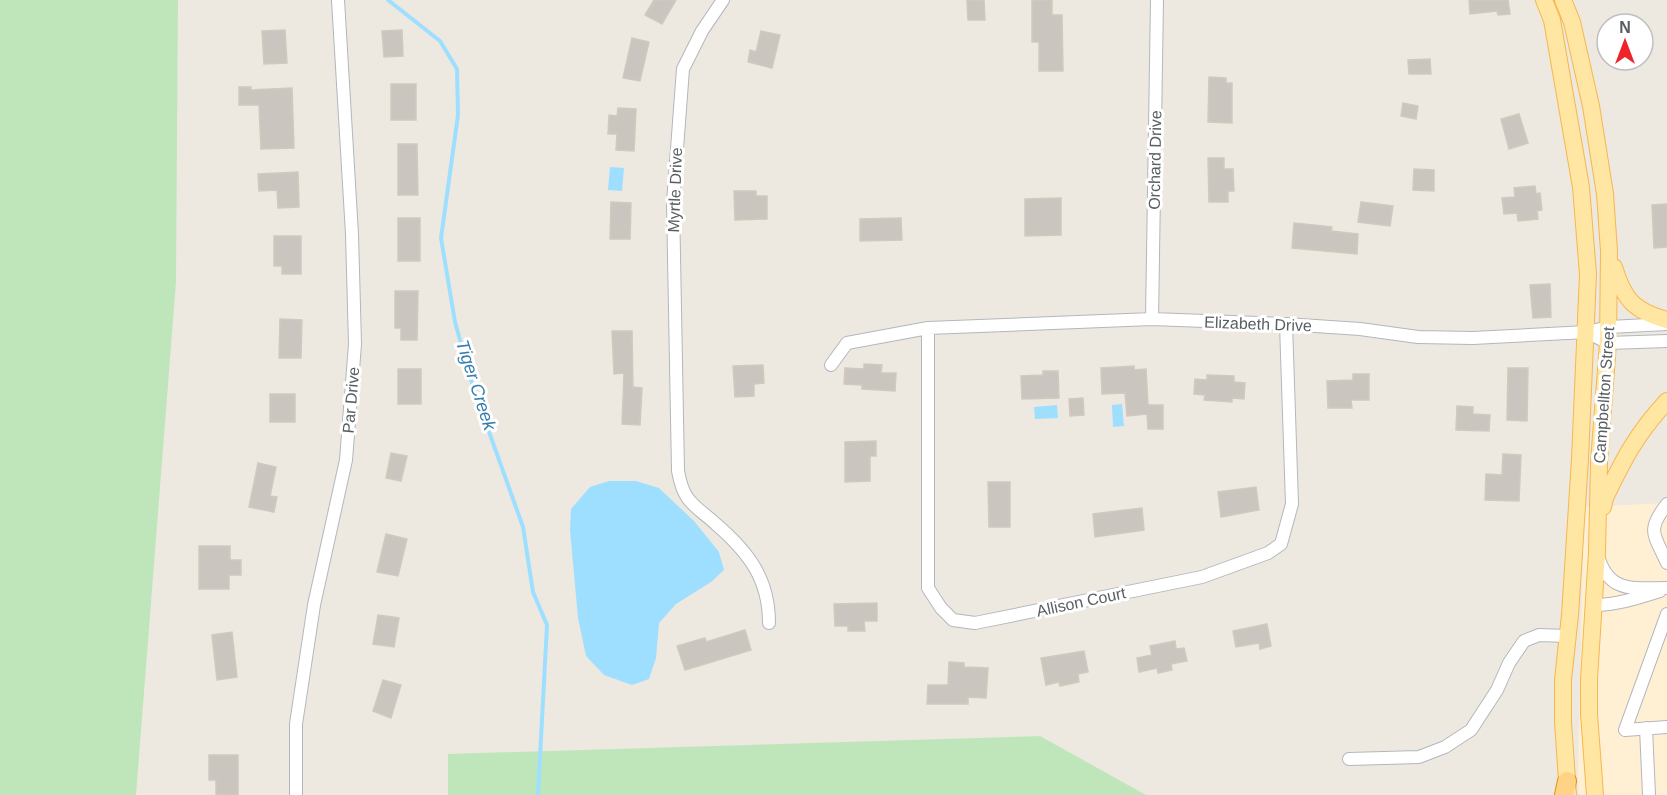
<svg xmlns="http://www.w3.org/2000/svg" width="1667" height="795" font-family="Helvetica,sans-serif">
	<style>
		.commercial { fill: #fff0d3 }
		.green { fill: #bfe6bb }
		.water { fill: #9edfff }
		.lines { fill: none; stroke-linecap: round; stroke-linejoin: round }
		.stream { stroke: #9edfff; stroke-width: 4 }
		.building { fill: #cac5bf; stroke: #d2c9be; stroke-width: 1.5 }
		.minor-casing { stroke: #b3b7bc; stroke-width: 14 }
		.major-casing { stroke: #f7b64f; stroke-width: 18 }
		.highway-casing { stroke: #ed8900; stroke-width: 20 }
		.minor { stroke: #fff; stroke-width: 12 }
		.major { stroke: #ffe6a3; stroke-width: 16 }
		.highway { stroke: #ffd385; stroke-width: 18 }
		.labels { text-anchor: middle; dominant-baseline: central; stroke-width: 6; stroke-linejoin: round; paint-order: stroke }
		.street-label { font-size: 16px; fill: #595e62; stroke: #fff }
		.water-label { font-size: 18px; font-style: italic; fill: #367cac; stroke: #fff }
	</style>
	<rect width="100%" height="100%" fill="#ede9e0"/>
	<path class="commercial" d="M1667,503V795H1582L1579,793L1578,777L1584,507Z"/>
	<path class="green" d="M0,0H178L176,282L136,795H0Z
		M1040,736L1146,795H448V754Z"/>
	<path class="water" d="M610,167L624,168L622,191L608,190Z
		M1122,404L1124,426L1113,427L1112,405Z
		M1057,405L1058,418L1035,419L1034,407Z
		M609,481H636L659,488L694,521L719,552L724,570L711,582L676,604L659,623L656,658L649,679L632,685L604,675L586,656L578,618L570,530L571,509L590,487Z"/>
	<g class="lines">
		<path class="stream" d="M388,0L440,41L457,69L458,115L441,238L455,322L473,387L523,527L533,592L547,625L538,795"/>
	</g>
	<path class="building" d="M654,0H676L662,24L645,15Z
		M967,0H984L985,20H968Z
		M1032,0H1052V15H1062L1063,71H1039V42H1032Z
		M1469,0H1508L1510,14L1498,15L1497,11L1470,14Z
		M285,30L287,63L264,64L262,31Z
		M402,30L403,56L384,57L382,31Z
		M761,31L780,35L772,68L748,62L750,50L756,52Z
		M632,38L649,42L640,81L623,78Z
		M1430,59L1431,74H1409L1408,60Z
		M1209,77L1226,78V83H1232V123L1208,122Z
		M391,84H416V120H391Z
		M239,87H251V90L292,88L294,148L261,149L259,105H239Z
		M1403,103L1418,106L1416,119L1401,116Z
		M618,108L636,109L634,151L616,150L617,134H608L609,115L617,116Z
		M1519,114L1528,143L1509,149L1501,119Z
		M398,144H417L418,195H398Z
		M1208,158H1224V169H1233L1234,191H1228V202H1209Z
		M1414,169L1434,170V191L1413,190Z
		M298,172L299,207L278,208L277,190L259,191L258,174Z
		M1535,186L1536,194L1540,193L1542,210L1537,211L1538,219L1518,221L1517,213L1504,214L1502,198L1515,197L1514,188Z
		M734,191H756V196H767V219L735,220Z
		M1061,198V235L1025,236V199Z
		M611,202L631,203L630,239H610Z
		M1361,202L1393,206L1390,226L1358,222Z
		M1667,204V247L1654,248L1652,205Z
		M398,218H420V261H398Z
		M901,218L902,240L860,241V219Z
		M1294,223L1332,227L1331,231L1358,234L1357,254L1292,248Z
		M274,236H301V274H282V266H274Z
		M1550,284L1551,317L1533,318L1530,285Z
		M395,291H418L417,340H401V328H395Z
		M280,319L302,320L301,358H279Z
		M612,331H632L633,387L642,388L640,425L622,424L624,373L614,374Z
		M864,364L882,365L881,373H896L895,391L862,389V385L844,384L845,368L864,369Z
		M763,365L764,383L754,384V396L735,397L733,366Z
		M1134,366V370L1146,369L1148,405H1163V429H1148L1147,414L1127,416L1125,393L1102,394L1101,368Z
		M1508,368H1528L1527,421L1507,420Z
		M398,369H421V404H398Z
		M1043,371H1058L1059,398L1022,399L1021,376L1043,375Z
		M1353,374H1369V400H1351L1352,408H1328L1327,381L1353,380Z
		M1207,375L1234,376V382L1245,383L1244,399L1232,398V402L1204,400L1205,395L1194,394L1195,379L1207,380Z
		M270,394H295V422H270Z
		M1083,398L1084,415L1070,416L1069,399Z
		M1457,406L1473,407V414L1490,415L1489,431L1456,430Z
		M876,441V456H870V481L845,482V442Z
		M391,453L407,456L401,481L386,478Z
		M1503,454L1521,455L1519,501L1485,500L1486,474L1502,475Z
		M258,463L276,467L270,496L277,497L274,512L249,507Z
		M988,482H1010V527H989Z
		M1256,487L1259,510L1221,517L1218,492Z
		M1142,508L1144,530L1095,537L1093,514Z
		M386,534L407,539L398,576L377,572Z
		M199,546H230V560H241V575H229V589H199Z
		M877,603V621H864L865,631H848V626H835L834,604Z
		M378,615L399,618L394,647L373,644Z
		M1267,624L1271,646L1260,649L1259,643L1236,647L1233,631Z
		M745,630L751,650L685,670L677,646L705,638L706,642Z
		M232,632L237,677L217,680L212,635Z
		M1175,641L1176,649L1184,648L1187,661L1171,664L1172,670L1158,673L1157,668L1139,672L1137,658L1152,655L1150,646Z
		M1084,651L1088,672L1078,674L1079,682L1060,686L1059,682L1046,685L1041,658Z
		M949,662L964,663V667L988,668L986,698L968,697V704H927L928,685H948Z
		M383,680L401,685L391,718L373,711Z
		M209,755H238V795H216V780H209Z"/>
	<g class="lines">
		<defs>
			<path id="minor" d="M723,0L702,31L683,69L673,202L678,471C684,504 694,504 717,525C749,553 769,579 769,623
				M1152,319L1157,0
				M928,328V588L941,608L953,620L975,623L1202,577L1268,553L1281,544L1292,504L1286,324
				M1587,332L1608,343L1667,341
				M831,365L847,343L928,328L1152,319L1286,324L1360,329L1418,337L1473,338L1587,332L1609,327L1667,324
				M1667,504C1646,531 1654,534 1667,563
				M1598,556C1609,594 1634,588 1667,588
				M1594,605C1617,605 1638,598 1660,591
				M1667,614L1625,730L1667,727
				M1646,728L1649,795
				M1349,759L1419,757L1445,747L1471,730L1497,690L1509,663L1524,641L1539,635L1568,636
				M296,795V724L314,605L346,460L355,344L352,234L338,0"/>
			<path id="major" d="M1544,0L1552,20L1581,187L1588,274L1580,459L1570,615L1563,680V722L1568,795
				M1563,0L1572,22L1591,106L1605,194L1609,251L1608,343L1599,462L1597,552L1589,679V714L1595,795
				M1614,267C1624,300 1634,311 1667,320
				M1603,507L1605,498C1623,460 1637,433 1667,401"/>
			<path id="highway" d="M1564,795L1567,781"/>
		</defs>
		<use href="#minor" class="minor-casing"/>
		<use href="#major" class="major-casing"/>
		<use href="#highway" class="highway-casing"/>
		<use href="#minor" class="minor"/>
		<use href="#major" class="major"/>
		<use href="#highway" class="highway"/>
	</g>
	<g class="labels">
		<g class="street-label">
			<text transform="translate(1155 160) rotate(-89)">Orchard Drive</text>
			<text transform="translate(675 190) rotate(-88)">Myrtle Drive</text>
			<text transform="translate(1258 324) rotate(2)">Elizabeth Drive</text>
			<text transform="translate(1604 395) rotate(-86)">Campbellton Street</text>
			<text transform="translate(351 400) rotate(-85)">Par Drive</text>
			<text transform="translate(1081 602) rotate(-12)">Allison Court</text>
		</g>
		<g class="water-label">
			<text transform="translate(476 385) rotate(72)">Tiger Creek</text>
		</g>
	</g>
	<g transform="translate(1625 42)"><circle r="28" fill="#ffffff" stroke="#bdbfc0" stroke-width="1.5"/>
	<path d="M0-4.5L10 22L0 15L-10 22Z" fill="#f02329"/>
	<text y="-9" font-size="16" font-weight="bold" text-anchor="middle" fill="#595e62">N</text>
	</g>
</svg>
